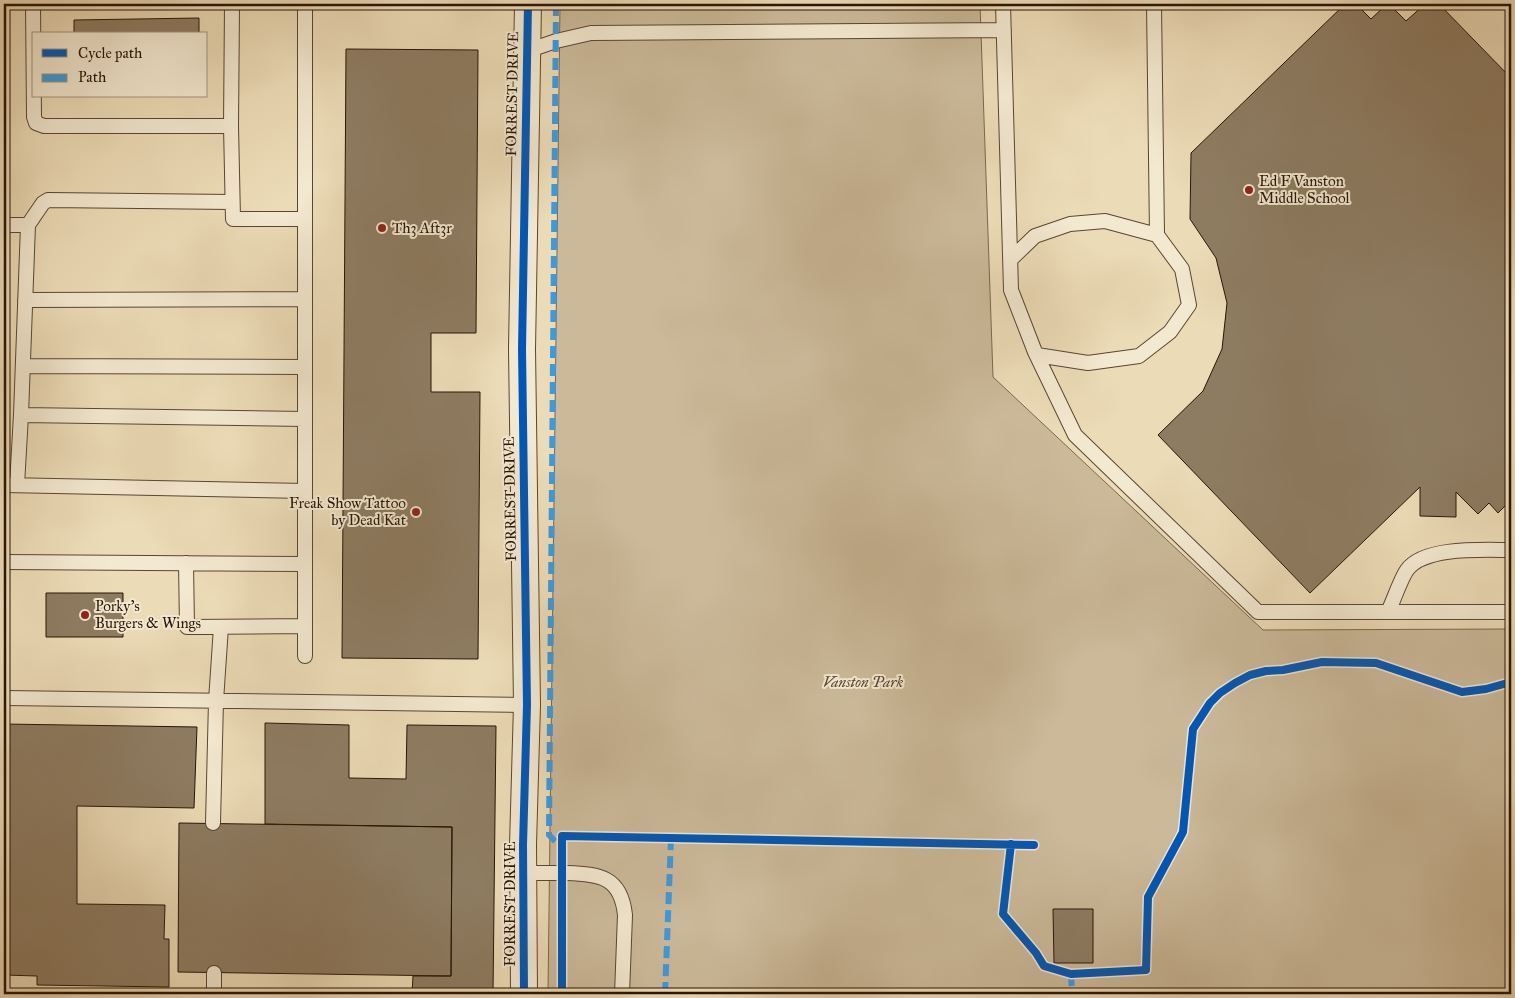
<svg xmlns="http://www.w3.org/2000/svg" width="1515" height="998" font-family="'IM FELL Great Primer',serif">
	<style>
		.green { fill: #cbb999; stroke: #7a6750 }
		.building { fill: #8e7c62; stroke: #281506 }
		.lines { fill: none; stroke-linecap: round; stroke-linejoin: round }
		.lane-casing { stroke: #594632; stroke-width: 16 }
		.street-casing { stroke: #594632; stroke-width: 28 }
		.lane { stroke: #f3e8d0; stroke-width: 14 }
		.street { stroke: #f3e8d0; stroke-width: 26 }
		.quiet { stroke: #3d9add; stroke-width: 6; stroke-dasharray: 12 6; stroke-linecap: butt }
		.cycleway-casing { stroke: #f3e8d0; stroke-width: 11 }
		.cycleway { stroke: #0057b8; stroke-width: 8 }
		.poi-dot { fill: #8f2418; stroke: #f3e8d0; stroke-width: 2 }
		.labels { text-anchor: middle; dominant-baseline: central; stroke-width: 4; stroke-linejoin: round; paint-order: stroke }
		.street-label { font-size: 15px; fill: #281506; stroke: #f3e8d0 }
		.poi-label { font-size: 15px; fill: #281506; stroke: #f3e8d0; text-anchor: start }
		.park-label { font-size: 15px; font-style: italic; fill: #594632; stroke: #f3e8d0 }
	</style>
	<rect width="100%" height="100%" fill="#ecdbb7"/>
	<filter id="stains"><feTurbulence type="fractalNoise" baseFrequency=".004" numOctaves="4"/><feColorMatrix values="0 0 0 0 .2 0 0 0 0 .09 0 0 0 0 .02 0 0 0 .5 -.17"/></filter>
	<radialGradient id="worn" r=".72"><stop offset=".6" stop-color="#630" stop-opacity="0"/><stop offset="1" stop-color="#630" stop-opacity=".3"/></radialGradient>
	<path class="green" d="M560,4H980L993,377L1263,630L1511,629V994H548Z"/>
	<path class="building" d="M1345,4H1356L1371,19L1387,4H1389L1406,21L1425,4H1439L1511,78V252L1510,253L1511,254V500L1498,513L1489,503L1478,514L1456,492V517L1420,516V487L1310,593L1158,435L1203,391L1222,349L1227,303L1216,258L1190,219L1191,153Z
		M199,18V34H74V20Z
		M346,49L478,50L476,333H431V392H480L478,659L342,658Z
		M46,593H123V637H46Z
		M265,723L349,725V778L406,779L407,725L496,726L493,994H412L413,976H451L452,827L265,824Z
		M4,724L197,727L194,808L77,806V904L165,905L164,939H169V987L37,985V976L4,975Z
		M179,823L452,827L451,976L178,972Z
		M1053,909H1093V963H1054Z"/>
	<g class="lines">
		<defs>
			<path id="lane" d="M33,4L34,117L36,123L44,126H231
				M232,4L231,126L233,219H305
				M1003,4L1011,290L1035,352L1075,435L1258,612H1511
				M527,51L556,41L591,33L1004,30
				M4,225H28
				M1011,259L1035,236L1070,224L1105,221L1157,235
				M25,300L305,299
				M1037,355L1088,363L1139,356L1170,332L1189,305L1182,269L1157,235L1154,4
				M23,366L305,367
				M21,415L305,419
				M4,485L305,491
				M17,485L21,415L28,225L43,203L48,200L232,202
				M4,562L305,564
				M186,563L187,627L305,626
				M1388,612C1393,602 1401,578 1407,570C1424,546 1484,550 1511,550
				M305,656V4
				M4,698L527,705
				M213,823L216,701L221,627
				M523,873C538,873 552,873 567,873C600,874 621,877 625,915L622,994
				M214,973V994"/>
			<path id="street" d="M524,994L523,845L527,705L522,349L528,4"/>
		</defs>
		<use href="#lane" class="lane-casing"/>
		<use href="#street" class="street-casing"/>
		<use href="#lane" class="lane"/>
		<use href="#street" class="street"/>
		<path class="quiet" d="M556,4L549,835L562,848
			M1071,974L1072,994
			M665,994L671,838"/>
		<defs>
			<path id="cycleway" d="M1011,844L1003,914L1036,953L1044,966L1071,974L1146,970L1148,897L1183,832L1193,729L1210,703L1220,693L1235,683L1250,675L1266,671L1283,670L1322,662L1376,663L1462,692L1486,689L1511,682
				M524,994L523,845L527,705L522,349L528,4
				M562,994V836L1034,845"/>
		</defs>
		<use href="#cycleway" class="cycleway-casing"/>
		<use href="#cycleway" class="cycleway"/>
	</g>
	<g class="poi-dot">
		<circle cx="1249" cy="190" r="5"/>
		<circle cx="382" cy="228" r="5"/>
		<circle cx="416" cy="512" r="5"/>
		<circle cx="85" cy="615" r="5"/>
	</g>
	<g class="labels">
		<g class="street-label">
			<text transform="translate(512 94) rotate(-89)">FORREST DRIVE</text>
			<text transform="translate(510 499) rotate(-91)">FORREST DRIVE</text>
			<text transform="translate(510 904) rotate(-90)">FORREST DRIVE</text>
		</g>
		<g class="poi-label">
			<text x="1259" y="181">Ed F Vanston<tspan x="1259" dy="17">Middle School</tspan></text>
			<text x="392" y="228">Th3 Aft3r</text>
			<text x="406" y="503" text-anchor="end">Freak Show Tattoo<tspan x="406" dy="17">by Dead Kat</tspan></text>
			<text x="95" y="606">Porky’s<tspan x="95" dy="17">Burgers &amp; Wings</tspan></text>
		</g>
		<g class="park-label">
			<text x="863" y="682">Vanston Park</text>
		</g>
	</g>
	<rect width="1515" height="998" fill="none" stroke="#ecdbb7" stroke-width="20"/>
	<rect x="5" y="5" width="1505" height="988" fill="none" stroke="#281506" stroke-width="2.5"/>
	<rect x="10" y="10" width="1495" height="978" fill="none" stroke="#281506"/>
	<rect x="32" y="32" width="175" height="65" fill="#f3e8d0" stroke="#a2947f"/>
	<rect x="42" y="49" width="25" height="8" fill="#0057b8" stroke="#a2947f"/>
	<text x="78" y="58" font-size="15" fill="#281506">Cycle path</text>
	<rect x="42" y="74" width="25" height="8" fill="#3d9add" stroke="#a2947f"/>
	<text x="78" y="82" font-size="15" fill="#281506">Path</text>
	<rect width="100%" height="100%" filter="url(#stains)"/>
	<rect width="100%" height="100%" fill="url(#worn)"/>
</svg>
